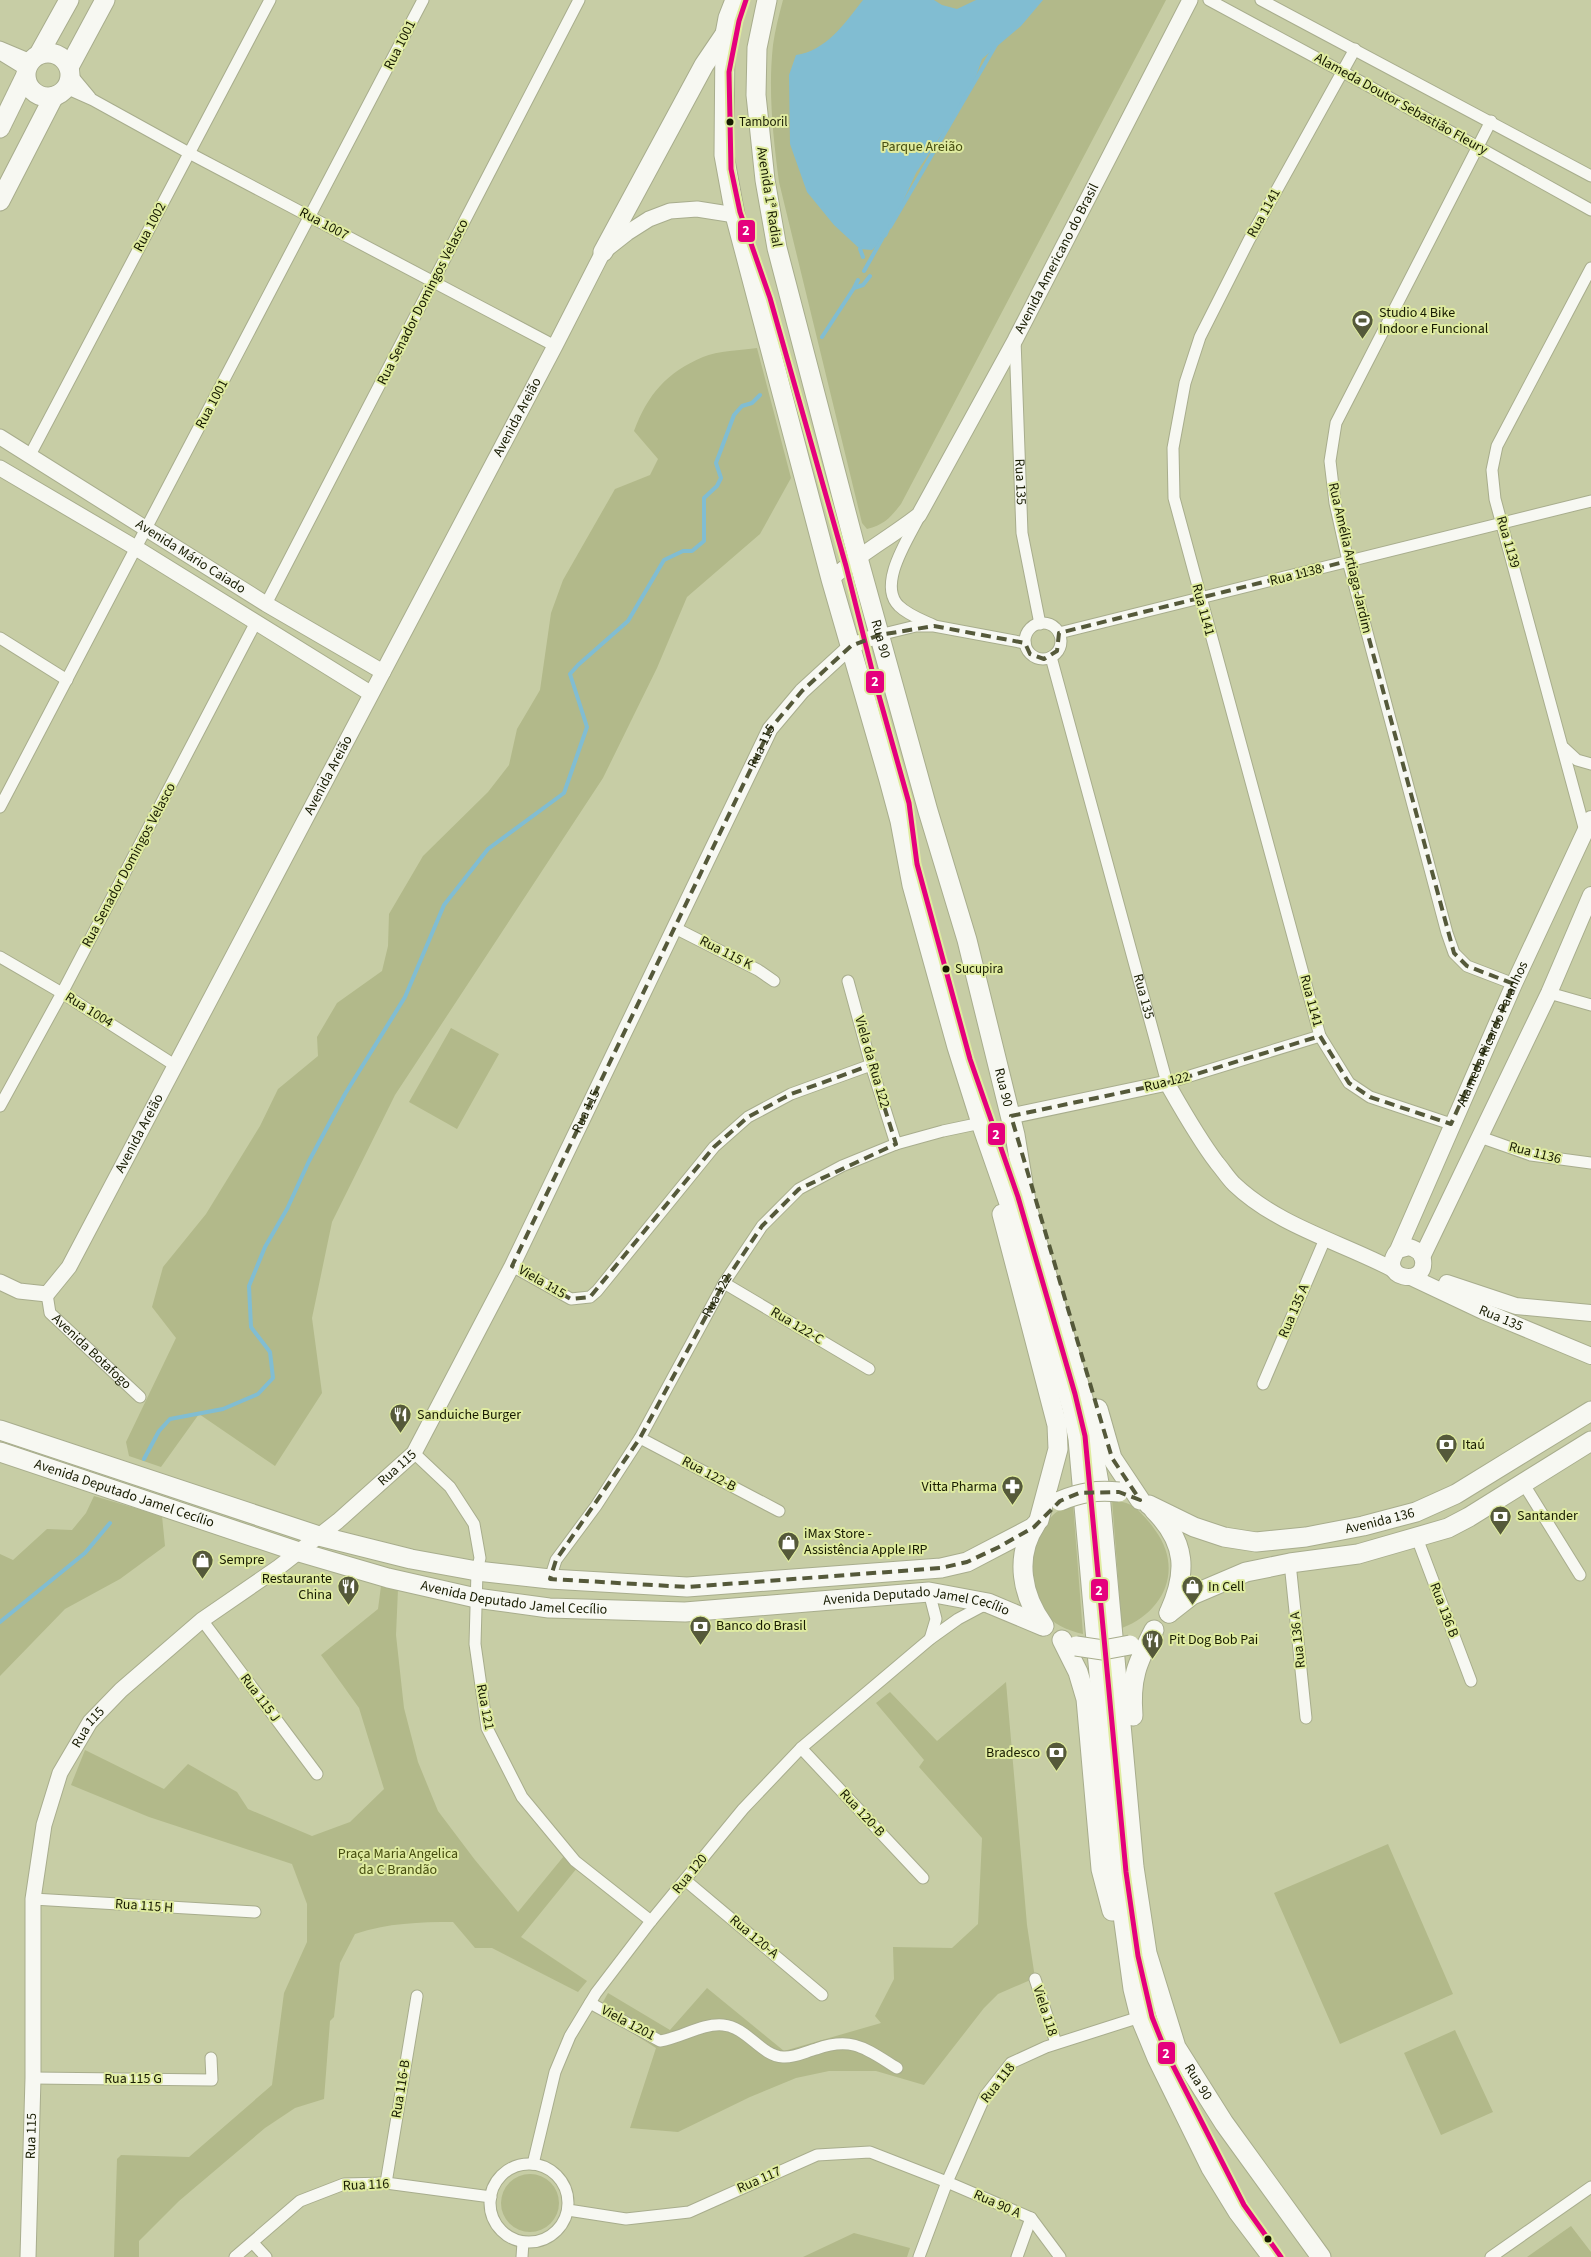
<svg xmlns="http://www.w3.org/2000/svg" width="1591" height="2257" font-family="'Source Sans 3',sans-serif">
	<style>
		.green { fill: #b2b98a }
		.water { fill: #81bdd2 }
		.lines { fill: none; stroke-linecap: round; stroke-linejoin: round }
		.stream { stroke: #81bdd2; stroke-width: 4 }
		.minor-casing { stroke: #a8ad8d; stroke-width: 13 }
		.tertiary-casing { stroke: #a8ad8d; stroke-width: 17 }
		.secondary-casing { stroke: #a8ad8d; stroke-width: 18 }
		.primary-casing { stroke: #a8ad8d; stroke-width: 21 }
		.minor { stroke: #f7f8f2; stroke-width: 11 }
		.tertiary { stroke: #f7f8f2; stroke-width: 15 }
		.secondary { stroke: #f7f8f2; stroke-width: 16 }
		.primary { stroke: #f7f8f2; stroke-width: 19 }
		.primary-bridge-casing { stroke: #a8ad8d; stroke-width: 21; stroke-linecap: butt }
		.primary-bridge { stroke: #f7f8f2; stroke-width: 19 }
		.bus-1-casing { stroke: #dfeba0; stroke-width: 9 }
		.bus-1 { stroke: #e5007d; stroke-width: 5 }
		.marked { fill: none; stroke: #55593a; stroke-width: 4; stroke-dasharray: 10 6; stroke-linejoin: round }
		.bus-dot { fill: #171b00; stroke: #dfeba0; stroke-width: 2 }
		.labels { text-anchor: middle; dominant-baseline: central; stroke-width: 4; stroke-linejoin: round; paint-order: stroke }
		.bus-label { font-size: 13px; fill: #171b00; stroke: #dfeba0; text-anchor: start }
		.street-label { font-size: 14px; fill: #171b00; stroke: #dfeba0 }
		.park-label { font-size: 14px; fill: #464d0f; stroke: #dfeba0 }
		.poi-label { font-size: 14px; fill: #171b00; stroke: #dfeba0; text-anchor: start }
		.line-badge { stroke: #dfeba0; stroke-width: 2 }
		.badge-label { font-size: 14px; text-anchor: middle; font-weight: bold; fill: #fff }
	</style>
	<rect width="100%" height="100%" fill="#c7cda5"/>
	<path class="green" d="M783,0H1166L901,504C891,517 884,525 867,529L862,523L779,182C773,136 768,91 773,45C775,30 779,15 783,0Z
		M757,348L791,478L760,534L687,597L657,668L603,778L395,1095L332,1222L312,1318L322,1393L275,1466L199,1414L161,1467L129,1456L126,1442L176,1338L152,1307L163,1267L206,1214L260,1126L278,1089L318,1056L317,1037L337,1003L382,971L388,946L389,914L423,856L488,792L509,765L517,729L540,690L551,613L563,580L615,489L650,475L658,459L634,431C648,394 666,373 703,357C717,351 742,350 757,348Z
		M451,1028L499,1054L457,1129L409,1102Z
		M94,1496L162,1516L165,1546L120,1579L65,1609L0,1676V1554L13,1560L47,1529L72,1530L86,1513Z
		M1112,1500C1118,1501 1125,1502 1131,1505C1140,1511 1149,1521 1155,1530C1184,1569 1164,1612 1122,1628Z
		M1073,1504L1083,1634C1041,1625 1022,1593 1034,1552C1038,1537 1042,1526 1053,1515C1058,1510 1067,1507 1073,1504Z
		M381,1586L398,1589L396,1635L404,1708L418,1762L438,1811L475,1860L518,1912L564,1856L577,1868L521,1937L587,1981L578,1992L492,1948H475L453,1922C419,1922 388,1923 355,1934L340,1963L334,2017L330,2021L324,2099L295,2108L265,2128L179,2201L139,2241V2257H114L117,2159L121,2155L189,2157L272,2085L284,1993L307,1942V1904L292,1864L149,1817L71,1785L85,1750L164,1789L188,1764L237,1792L248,1809L312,1836L350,1822L384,1789L359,1708L321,1655L378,1609Z
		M1006,1682L1027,1925L1035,1978L998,1994L984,2008L924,2085L876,2071H829L796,2078L750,2097L678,2132L630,2128L656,2048L598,2011L608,1993L670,2030L707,1988L784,2051L881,2023L875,2016L894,1979L893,1947L952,1948L978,1924L982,1838L919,1767L924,1760L876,1703L890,1692L937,1741Z
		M1388,1844L1453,1994L1340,2044L1274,1893Z
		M1455,2030L1493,2112L1441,2135L1404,2053Z
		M501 2203a29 29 0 1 1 58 0a29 29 0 1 1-58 0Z
		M1571,2226L1591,2252V2257H1527Z
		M854,2233L910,2248L907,2257H803Z"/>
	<path class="water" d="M863,0H934L942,5L957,9L976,0H1043L1021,26L982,59L976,76L962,104L916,173L887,236L872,250L860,249L834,225L807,192L790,144L789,75L796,55C826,51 845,23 863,0Z"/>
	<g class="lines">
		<path class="stream" d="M890,227L997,43
			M860,249L863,257
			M864,271L882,239
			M854,288L858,280
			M822,337L854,288L863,285L870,276
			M144,1459L159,1431L170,1419L223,1409L258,1394L273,1378L270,1352L251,1327L249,1286L265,1247L287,1209L309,1161L345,1094L405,997L444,905L488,849L564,793L587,727L570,674L578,665L628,621L664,560L683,551H692L704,541V498L717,486L721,478L716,463L734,415L742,406L752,403L760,395
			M0,1622L85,1553L110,1523"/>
		<defs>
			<g id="minor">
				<path d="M1209,0L1365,84L1591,210"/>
				<path d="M1261,0L1591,176"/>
				<path d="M0,47L31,60"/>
				<path d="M1355,49L1249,240L1200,337L1185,383L1173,448L1174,498L1320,1036L1349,1083L1370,1097L1451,1124"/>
				<path d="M0,54L26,70"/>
				<path d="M70,73L90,97"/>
				<path d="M66,88L93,100L189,153L555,346"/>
				<path d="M1491,121L1336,423L1330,461L1335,503L1348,561L1447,933L1454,953L1467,966L1514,984"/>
				<path id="s1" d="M1015,340L1022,533L1040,624"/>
				<path d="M30,455L270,0"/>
				<path d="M919,517C908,539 877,585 899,606C908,615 922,620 933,625"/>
				<path d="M266,604L579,0"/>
				<circle cx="1043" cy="641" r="18"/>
				<path d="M1059,633L1591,501"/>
				<path d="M879,635L916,626H934L1025,643"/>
				<path d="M0,638L67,680"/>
				<path id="s2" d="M1051,657L1167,1083L1320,1036"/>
				<path d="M1564,748L1577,760L1591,764"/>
				<path d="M0,807L423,0"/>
				<path d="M1585,831L1495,499L1492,470L1497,446L1591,268"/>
				<path d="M675,928L758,970L774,981"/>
				<path d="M0,957L62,993L176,1066"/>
				<path d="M848,981L871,1065L896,1144"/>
				<path d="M1549,993L1591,1005"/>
				<path d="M0,1106L62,993L256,622"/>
				<path d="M1480,1137L1531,1155L1591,1163"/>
				<path d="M512,1266L571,1299L590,1297L597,1291L714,1147L748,1117L791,1094L871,1065"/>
				<path d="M724,1283L869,1369"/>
				<path id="s3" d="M47,1294L50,1313L140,1397"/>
				<path d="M1263,1384L1325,1239"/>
				<path d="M640,1438L779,1511"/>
				<path d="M414,1453L450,1487L474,1524L480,1558L477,1571L475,1644L487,1728L522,1797L575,1861L651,1921"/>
				<path d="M1523,1483L1580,1575"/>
				<path d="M1417,1538L1471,1681"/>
				<path d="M1290,1563L1306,1718"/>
				<path id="s4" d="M550,1579L556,1560L596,1506L640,1438L724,1283L762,1226L799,1189L842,1166L896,1144L943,1131L981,1123"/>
				<path d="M929,1592L936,1619L930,1639"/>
				<path d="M202,1620L317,1774"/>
				<path d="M801,1748L923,1878"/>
				<path d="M685,1880L822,1995"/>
				<path d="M33,1899L255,1912"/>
				<path d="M1035,1979L1056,2043"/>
				<path d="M590,2003L660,2041C681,2038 702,2023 723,2025C747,2027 761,2056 783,2057C794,2058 805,2052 816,2049C853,2036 866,2049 897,2068"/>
				<path d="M33,2078L212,2080L211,2058"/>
				<path d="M533,2164L555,2072L570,2036L596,1993L651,1921L743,1809L801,1748L930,1639L958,1619L988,1603"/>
				<circle cx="529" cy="2203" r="39"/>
				<path d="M386,2183L417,1996"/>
				<path d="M568,2210L626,2219L689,2212L817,2155L870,2152L947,2182L1031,2218L1060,2257"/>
				<path d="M253,2243L266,2257"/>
				<path d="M235,2257L300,2201L344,2184L386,2183L491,2197"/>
				<path d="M522,2257L523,2242"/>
				<path d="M919,2257L947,2182L985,2096L1011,2063L1046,2047L1140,2017"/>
				<path d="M1017,2257L1031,2218"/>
				<path d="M1491,2257L1591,2187"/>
			</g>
			<g id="tertiary">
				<path id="s5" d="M0,437L266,604L383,672"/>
				<path d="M0,468L136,548L370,693"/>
				<path id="s6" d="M831,579C858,555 891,537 919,515L1015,340L1190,0"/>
				<path d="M1011,1116L1167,1083C1183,1111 1198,1138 1217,1163C1223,1170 1228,1178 1234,1184C1278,1226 1341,1242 1394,1270"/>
				<path id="s7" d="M0,1282L19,1291L47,1294L69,1267L555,346L603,252L627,233L649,219L670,211L697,209L735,215"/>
				<path id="s8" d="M28,2257L33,2078V1899L44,1825L60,1773L90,1722L121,1690L202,1620L279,1567L338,1521L414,1453L512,1266L770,729L802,691L851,646L879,635"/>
			</g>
			<g id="secondary">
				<path id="s9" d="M1398,1250L1409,1247C1416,1249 1422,1252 1423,1260C1427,1288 1375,1279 1398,1250L1514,984L1591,819"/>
				<path d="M1422,1257L1549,993L1591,895"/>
				<path id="s10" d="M1411,1277L1483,1311L1591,1356"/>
				<path d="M1447,1283L1516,1306L1591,1313"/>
			</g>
			<g id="primary">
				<path d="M735,0L728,18L725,34L724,155L735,215L831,579L889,780L900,821L912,885L957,1047L981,1123L1024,1246L1072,1408L1078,1439L1116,1864L1133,1989L1140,2017L1157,2058L1211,2168L1238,2212L1272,2257"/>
				<path id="s11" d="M767,0L757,48L756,95L765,180L777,248L858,558L928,811L967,940L1015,1135L1027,1207L1085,1405L1099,1483L1134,1867L1147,1953L1176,2047L1224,2123L1321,2257"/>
				<circle cx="48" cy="75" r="22"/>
				<path d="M39,54L69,0"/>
				<path d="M69,67L105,0"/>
				<path d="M0,128L25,77"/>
				<path d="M0,201L54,96"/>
				<path d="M603,252L704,65L725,34"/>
				<path d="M1002,1214L1057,1425L1058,1449L1039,1520"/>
				<path d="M1098,1409L1112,1458L1140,1500"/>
				<path d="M0,1430L319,1536L411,1559L477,1571L550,1579L687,1587L941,1568L967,1562L1034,1527"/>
				<path id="s12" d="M0,1452L299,1552L388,1578L476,1598L549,1608L685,1612L929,1592L988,1603L1043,1626"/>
				<path id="s13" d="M1149,1505L1194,1527L1224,1537L1256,1542L1306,1537L1363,1526L1416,1512L1456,1494L1591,1411"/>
				<path d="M1154,1510C1187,1543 1187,1573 1169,1613"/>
				<path d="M1036,1524C1014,1557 1022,1596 1044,1626"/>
				<path d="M1169,1613L1192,1595L1246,1572L1290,1563L1358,1554L1448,1528L1469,1517L1591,1441"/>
				<path d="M1062,1640L1078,1672L1086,1699L1101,1869L1112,1911"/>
				<path d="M1133,1716C1130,1678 1137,1663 1154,1630"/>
			</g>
		</defs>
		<use href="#minor" class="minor-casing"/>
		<use href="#tertiary" class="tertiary-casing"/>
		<use href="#secondary" class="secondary-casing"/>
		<use href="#primary" class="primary-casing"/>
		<use href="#minor" class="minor"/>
		<use href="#tertiary" class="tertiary"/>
		<use href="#secondary" class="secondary"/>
		<use href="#primary" class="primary"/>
		<defs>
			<path id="primary-bridge" d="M1060,1501C1081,1492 1097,1490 1119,1492
				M1076,1646L1103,1650L1130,1645"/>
		</defs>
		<use href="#primary-bridge" class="primary-bridge-casing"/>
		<use href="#primary-bridge" class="primary-bridge"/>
		<defs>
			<path id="bus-1" d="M746,0L739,21L729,72L731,169L740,212L770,298L846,566L874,678L909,803L917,864L970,1059L1018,1197L1075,1394L1085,1436L1126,1872L1138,1956L1152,2017L1166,2052L1244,2205L1281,2257"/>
		</defs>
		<use href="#bus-1" class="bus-1-casing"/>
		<use href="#bus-1" class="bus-1"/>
	</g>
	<path class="marked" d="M1348,561L1454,953L1467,966L1514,984L1451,1124L1370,1097L1349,1083L1320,1036L1167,1083L1011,1116L1112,1458L1140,1500L1119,1492L1079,1493L1060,1501L1034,1527L999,1547L967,1562L941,1568L687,1587L550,1579L556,1560L640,1438L724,1283L762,1226L799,1189L896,1144L871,1065L791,1094L748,1117L714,1147L590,1297L571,1299L512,1266L770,729L802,691L851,646L879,635L934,626L1025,643L1030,654L1044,659L1057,651L1059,633Z"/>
	<defs>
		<symbol id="stadium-pin" viewBox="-11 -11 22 30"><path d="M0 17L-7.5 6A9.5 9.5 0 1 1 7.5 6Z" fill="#55593a" stroke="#dfeba0"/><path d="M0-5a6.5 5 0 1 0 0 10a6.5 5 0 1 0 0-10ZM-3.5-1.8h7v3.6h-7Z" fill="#fff"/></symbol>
		<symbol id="restaurant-pin" viewBox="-11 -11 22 30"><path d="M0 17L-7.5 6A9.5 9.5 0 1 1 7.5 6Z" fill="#55593a" stroke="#dfeba0"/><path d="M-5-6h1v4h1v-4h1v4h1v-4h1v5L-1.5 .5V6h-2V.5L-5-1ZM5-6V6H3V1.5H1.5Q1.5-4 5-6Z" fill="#fff"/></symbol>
		<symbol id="bank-pin" viewBox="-11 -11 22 30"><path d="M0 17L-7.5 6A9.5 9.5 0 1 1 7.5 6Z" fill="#55593a" stroke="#dfeba0"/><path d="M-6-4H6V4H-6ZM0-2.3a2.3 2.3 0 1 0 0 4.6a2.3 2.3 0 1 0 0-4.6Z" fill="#fff"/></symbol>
		<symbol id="pharmacy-pin" viewBox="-11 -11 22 30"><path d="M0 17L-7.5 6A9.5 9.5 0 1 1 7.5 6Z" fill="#55593a" stroke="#dfeba0"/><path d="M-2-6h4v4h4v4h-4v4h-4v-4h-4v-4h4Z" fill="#fff"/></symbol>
		<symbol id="shop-pin" viewBox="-11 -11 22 30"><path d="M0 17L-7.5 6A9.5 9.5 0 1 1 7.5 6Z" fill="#55593a" stroke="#dfeba0"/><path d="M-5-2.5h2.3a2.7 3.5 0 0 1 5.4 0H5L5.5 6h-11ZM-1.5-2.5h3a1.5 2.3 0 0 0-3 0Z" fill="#fff"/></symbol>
	</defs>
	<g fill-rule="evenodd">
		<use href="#stadium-pin" x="1350" y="308" width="25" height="34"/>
		<use href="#restaurant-pin" x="388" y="1402" width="25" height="34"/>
		<use href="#bank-pin" x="1434" y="1432" width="25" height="34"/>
		<use href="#pharmacy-pin" x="1000" y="1474" width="25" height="34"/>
		<use href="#bank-pin" x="1488" y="1504" width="25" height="34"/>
		<use href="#shop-pin" x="776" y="1530" width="25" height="34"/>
		<use href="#shop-pin" x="190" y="1548" width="25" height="34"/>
		<use href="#restaurant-pin" x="336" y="1574" width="25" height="34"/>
		<use href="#shop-pin" x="1180" y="1574" width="25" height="34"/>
		<use href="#bank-pin" x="688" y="1614" width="25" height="34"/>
		<use href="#restaurant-pin" x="1140" y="1628" width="25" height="34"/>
		<use href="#bank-pin" x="1044" y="1740" width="25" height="34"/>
	</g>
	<g class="bus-dot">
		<circle cx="730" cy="122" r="4.5"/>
		<circle cx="946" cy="969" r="4.5"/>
		<circle cx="1268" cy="2239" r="4.5"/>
	</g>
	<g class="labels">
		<g class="bus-label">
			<text x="739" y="122">Tamboril</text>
			<text x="955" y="969">Sucupira</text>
		</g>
		<g class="street-label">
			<text transform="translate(400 45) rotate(-63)">Rua 1001</text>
			<text transform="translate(1401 104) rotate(29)">Alameda Doutor Sebastião Fleury</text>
			<text transform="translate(769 197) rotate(81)">Avenida 1ª Radial</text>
			<text transform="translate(1264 213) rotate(-61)">Rua 1141</text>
			<text transform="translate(324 224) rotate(28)">Rua 1007</text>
			<text transform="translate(150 227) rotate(-62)">Rua 1002</text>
			<text stroke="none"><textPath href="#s6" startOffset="400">Avenida Americano do Brasil</textPath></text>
			<text transform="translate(423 302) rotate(-63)">Rua Senador Domingos Velasco</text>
			<text transform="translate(212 404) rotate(-62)">Rua 1001</text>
			<text stroke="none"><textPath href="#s7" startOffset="1045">Avenida Areião</textPath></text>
			<text stroke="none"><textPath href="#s1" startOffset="142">Rua 135</textPath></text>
			<text transform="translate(1508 542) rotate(74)">Rua 1139</text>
			<text stroke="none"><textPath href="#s5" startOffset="225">Avenida Mário Caiado</textPath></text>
			<text transform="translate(1350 558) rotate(77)">Rua Amélia Artiaga Jardim</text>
			<text transform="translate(1296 575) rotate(-14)">Rua 1138</text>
			<text transform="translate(1203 610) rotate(75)">Rua 1141</text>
			<text stroke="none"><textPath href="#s11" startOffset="655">Rua 90</textPath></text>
			<text stroke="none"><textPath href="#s8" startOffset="1756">Rua 115</textPath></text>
			<text stroke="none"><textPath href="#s7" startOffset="640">Avenida Areião</textPath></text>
			<text transform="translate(129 865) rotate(-62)">Rua Senador Domingos Velasco</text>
			<text transform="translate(726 953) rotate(27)">Rua 115 K</text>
			<text stroke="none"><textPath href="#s2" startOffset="352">Rua 135</textPath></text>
			<text transform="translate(1311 1001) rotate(75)">Rua 1141</text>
			<text transform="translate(89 1010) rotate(32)">Rua 1004</text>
			<text stroke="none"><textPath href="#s9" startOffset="332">Alameda Ricardo Paranhos</textPath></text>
			<text transform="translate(872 1062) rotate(74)">Viela da Rua 122</text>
			<text transform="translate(1167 1082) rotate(-14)">Rua 122</text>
			<text stroke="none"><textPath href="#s11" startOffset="1120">Rua 90</textPath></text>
			<text stroke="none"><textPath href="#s8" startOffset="1351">Rua 115</textPath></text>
			<text stroke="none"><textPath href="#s7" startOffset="235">Avenida Areião</textPath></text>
			<text transform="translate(1535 1153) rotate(14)">Rua 1136</text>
			<text transform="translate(542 1282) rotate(30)">Viela 115</text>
			<text stroke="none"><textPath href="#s4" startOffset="330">Rua 122</textPath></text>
			<text transform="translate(1294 1311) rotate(-67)">Rua 135 A</text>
			<text stroke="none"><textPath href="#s10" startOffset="99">Rua 135</textPath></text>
			<text transform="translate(797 1326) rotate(31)">Rua 122-C</text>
			<text stroke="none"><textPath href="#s3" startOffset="76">Avenida Botafogo</textPath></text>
			<text stroke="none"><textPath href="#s8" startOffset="946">Rua 115</textPath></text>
			<text transform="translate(709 1474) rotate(28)">Rua 122-B</text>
			<text stroke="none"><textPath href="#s12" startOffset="131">Avenida Deputado Jamel Cecílio</textPath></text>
			<text stroke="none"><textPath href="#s13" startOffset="240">Avenida 136</textPath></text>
			<text stroke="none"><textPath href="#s12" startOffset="536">Avenida Deputado Jamel Cecílio</textPath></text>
			<text stroke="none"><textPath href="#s12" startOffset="941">Avenida Deputado Jamel Cecílio</textPath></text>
			<text transform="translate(1444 1610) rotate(69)">Rua 136 B</text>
			<text transform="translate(1298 1640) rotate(-96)">Rua 136 A</text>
			<text transform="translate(260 1698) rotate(53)">Rua 115 J</text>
			<text transform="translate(485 1707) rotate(79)">Rua 121</text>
			<text stroke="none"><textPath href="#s8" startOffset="541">Rua 115</textPath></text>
			<text transform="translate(862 1813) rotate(47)">Rua 120-B</text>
			<text transform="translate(690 1874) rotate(-51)">Rua 120</text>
			<text transform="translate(144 1906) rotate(4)">Rua 115 H</text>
			<text transform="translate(754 1937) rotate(40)">Rua 120-A</text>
			<text transform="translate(1045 2011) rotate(72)">Viela 118</text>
			<text transform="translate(628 2023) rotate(28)">Viela 1201</text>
			<text x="133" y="2079">Rua 115 G</text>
			<text stroke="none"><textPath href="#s11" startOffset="2140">Rua 90</textPath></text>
			<text transform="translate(998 2083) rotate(-52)">Rua 118</text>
			<text transform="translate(401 2089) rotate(-81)">Rua 116-B</text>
			<text stroke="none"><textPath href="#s8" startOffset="121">Rua 115</textPath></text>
			<text transform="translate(759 2180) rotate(-24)">Rua 117</text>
			<text transform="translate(366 2185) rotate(-3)">Rua 116</text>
			<text transform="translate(997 2204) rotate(24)">Rua 90 A</text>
		</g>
		<g class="park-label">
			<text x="922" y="147">Parque Areião</text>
			<text x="398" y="1854">Praça Maria Angelica<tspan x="398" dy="16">da C Brandão</tspan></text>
		</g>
		<g class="poi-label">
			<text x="1379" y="313">Studio 4 Bike<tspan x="1379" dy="16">Indoor e Funcional</tspan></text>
			<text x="417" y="1415">Sanduiche Burger</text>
			<text x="1462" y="1445">Itaú</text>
			<text x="997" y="1487" text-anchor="end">Vitta Pharma</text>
			<text x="1517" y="1516">Santander</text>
			<text x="804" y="1534">iMax Store -<tspan x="804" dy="16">Assistência Apple IRP</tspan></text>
			<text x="219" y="1560">Sempre</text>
			<text x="332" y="1579" text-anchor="end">Restaurante<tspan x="332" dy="16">China</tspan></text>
			<text x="1208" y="1587">In Cell</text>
			<text x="716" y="1626">Banco do Brasil</text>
			<text x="1169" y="1640">Pit Dog Bob Pai</text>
			<text x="1040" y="1753" text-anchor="end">Bradesco</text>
		</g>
	</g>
	<g class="line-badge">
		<rect x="737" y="219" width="19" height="24" rx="5" fill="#e5007d"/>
		<rect x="865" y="670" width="20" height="24" rx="5" fill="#e5007d"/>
		<rect x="987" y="1122" width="19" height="24" rx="5" fill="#e5007d"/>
		<rect x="1090" y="1578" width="19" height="24" rx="5" fill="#e5007d"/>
		<rect x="1157" y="2041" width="19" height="24" rx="5" fill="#e5007d"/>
	</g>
	<g class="badge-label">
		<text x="746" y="235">2</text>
		<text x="875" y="686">2</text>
		<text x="996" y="1139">2</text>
		<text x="1099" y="1595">2</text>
		<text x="1166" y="2058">2</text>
	</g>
</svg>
